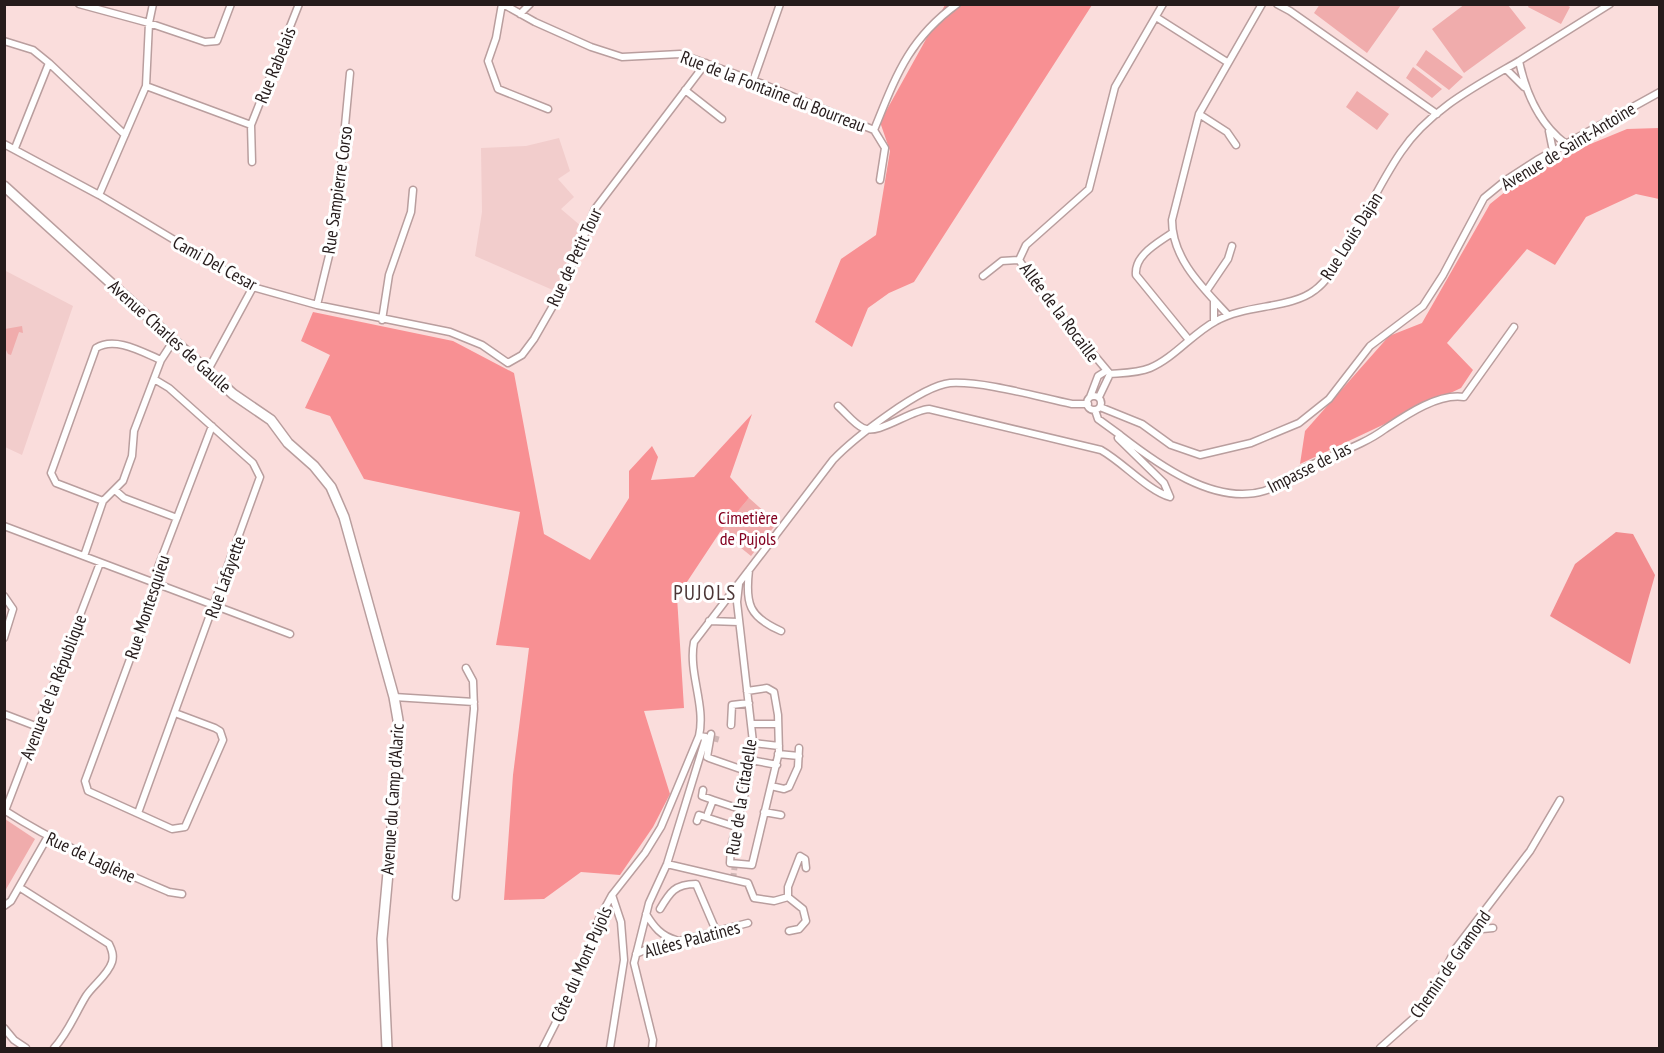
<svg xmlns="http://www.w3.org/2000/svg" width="1664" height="1053" font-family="'PT Sans Narrow',sans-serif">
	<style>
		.built { fill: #f2cdcc }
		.green { fill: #f0acac }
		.forest { fill: #f89093 }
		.water { fill: #f28b8e }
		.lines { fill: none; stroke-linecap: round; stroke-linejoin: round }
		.street-tunnel { stroke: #cfb6b5; stroke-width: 6; stroke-dasharray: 6 3; stroke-linecap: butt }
		.street-casing { stroke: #b99e9e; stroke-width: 9 }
		.secondary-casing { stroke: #b99e9e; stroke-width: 12 }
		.street { stroke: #fff; stroke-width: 6 }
		.secondary { stroke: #fff; stroke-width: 9 }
		.labels { text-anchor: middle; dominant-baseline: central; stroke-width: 6; stroke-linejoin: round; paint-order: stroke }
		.street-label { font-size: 18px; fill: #251b1b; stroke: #fff }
		.park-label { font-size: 18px; fill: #830020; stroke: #fff }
		.quarter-label { font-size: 21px; letter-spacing: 1.5px; fill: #4c3636; stroke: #fff }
	</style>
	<rect width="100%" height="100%" fill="#fadddc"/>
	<path class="built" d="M559,138L570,171L558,179L574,197L561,209L581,226L555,291L475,256L482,212L481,148L526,146Z
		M4,270L73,306L22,455L5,447Z"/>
	<path class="green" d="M1320,4H1401V5L1367,53L1314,13Z
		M1465,4L1508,5L1526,28L1464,73L1432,29Z
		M1565,4L1570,7L1561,24L1528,7L1529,5Z
		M1426,50L1463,77L1449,90L1416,65Z
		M1413,67L1442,89L1432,98L1406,78Z
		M1357,91L1389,114L1377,130L1346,107Z
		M22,326L23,333L19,332L11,355L8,354L5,348V329Z
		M749,498L777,523L751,556L720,531Z
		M5,819L35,839L5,891Z"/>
	<path class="forest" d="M945,5H1092L914,282L889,293L868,308L852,347L815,322L841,259L876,235L890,151L880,122Z
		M1659,128V199L1636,194L1586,217L1555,265L1527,249L1447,343L1473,370L1461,388L1300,464L1305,431L1389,336L1422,323L1490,204L1537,166L1627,129Z
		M313,312L453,341L514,373L544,534L590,560L629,498V471L652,446L658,457L651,480L694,477L752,414L730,477L749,498L720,532L677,597L684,708L644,711L670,794L653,827L620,875L581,872L544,899L504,900L513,775L529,648L496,645L520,512L364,479L330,416L305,408L330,355L301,341Z"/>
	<path class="water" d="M1616,532L1633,534L1655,575L1630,664L1550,616L1575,564Z"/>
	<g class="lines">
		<path class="street-tunnel" d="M713,738L720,740
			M733,879L735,864"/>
		<defs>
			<path id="street" d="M79,4L149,23L205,42L217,41L231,4
				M502,4L496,38L488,61L498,89L548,109
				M503,4L535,22L591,47L622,57L680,54L760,83L874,130L885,148L880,180
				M1277,4L1290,11L1437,114
				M520,14L530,4
				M1156,17L1227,62
				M4,41L33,50L49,63L125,135
				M1506,69L1524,87
				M753,81L780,4
				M146,86L251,125L299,4
				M685,90L722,119
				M1199,114L1227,132L1236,145
				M251,125L252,162
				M874,130C896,76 908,40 957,4
				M1549,131L1553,151
				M4,144L99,195L253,287L317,305L450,332L482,345L508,363L522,355L534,339L562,290L595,209L706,63
				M1566,144C1539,124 1526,94 1519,61L1610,4
				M15,148L49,63
				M99,195L146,86L149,23L153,4
				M1172,233C1158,243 1134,255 1136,275L1189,340
				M1019,260L1026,245L1089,189L1115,87L1163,4
				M1019,260L1042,293L1110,374
				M983,276L1002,261L1019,260
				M1207,290L1228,259L1232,246
				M317,305L335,231L350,73
				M1228,315C1203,288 1172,259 1172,220L1199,114L1262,4
				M382,320L389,275L411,212L413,190
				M1214,322V301
				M208,370L253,287
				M1110,374C1123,373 1138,373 1150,368C1174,358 1193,333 1216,321C1246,304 1291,309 1315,290C1327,281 1335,267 1343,254C1363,221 1379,184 1401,152C1429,110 1476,86 1519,61
				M1087 403a7 7 0 1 1 14 0a7 7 0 1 1-14 0Z
				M1090,397L1098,376L1106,371
				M1099,397L1110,374
				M838,406C846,413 854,424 863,428C878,436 910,410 929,409L1101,450C1124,463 1147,490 1170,497L1164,483L1118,438L1120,435C1156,463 1214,506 1264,491C1280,486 1292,474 1307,467C1333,454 1362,446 1385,429C1406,415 1438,393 1464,397L1514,327
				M1100,407L1142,424L1171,445L1200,455L1251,443L1299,423L1329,399L1370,346L1423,306L1443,275L1484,198L1506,180L1537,160L1660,92
				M1095,410L1098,419L1120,435
				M115,490L124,498L177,518
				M103,501L56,483L51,473L96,348C115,336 142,352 161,360
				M4,526L290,634
				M84,556L103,501L123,481L132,456L134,431L161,360L174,340
				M749,570C745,604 749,617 781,631
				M739,584L737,602L753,742L749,777L731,847L730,863L752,865L779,752L778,715L774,692L767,688L747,691
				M4,596L13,609L4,638
				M709,621L739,622
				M394,697L474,702
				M175,713L215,728L220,731L223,740L185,827L172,829L88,791L85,781L154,594L157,570L212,426
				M4,714L38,727
				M752,724H778
				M731,725L732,705L749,703
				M753,743L779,746
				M778,754L799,756
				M707,757L711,734
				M709,758L749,772
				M751,760L777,765
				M771,786L784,789L789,787L798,767L799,748
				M703,790L702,796L713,800
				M4,810C57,844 111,867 169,892L182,894
				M5,811L100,563
				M764,812L781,815
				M138,813L260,477L253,463L169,388L154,379
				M708,813L713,800L740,809
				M697,821L699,815L736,827
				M667,864L748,883L754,898L774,901L788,897
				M19,887L109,944C112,950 114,955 112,962C108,975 93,985 86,996C75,1014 68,1033 54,1048
				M456,897L474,709L473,681L466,668
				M788,897V887L800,856L805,859L806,868
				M788,897L803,909L806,921L799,929L789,931
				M4,906L11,901L47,838
				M660,909C670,892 675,884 696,884L717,933
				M646,914C654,927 661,936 676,940
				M1472,930L1493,928
				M636,954L647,949L748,923
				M4,1028L14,1040L26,1048
				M543,1048L578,979L599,919L612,895L645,853L661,827L699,736C706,705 688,673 694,642L833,460C854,438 921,386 950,383C984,381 1038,397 1072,404H1088
				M610,1048L624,960L621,922L612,895
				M652,1048L653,1040L634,963L649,903L667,864L706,737L699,736
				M1380,1048L1415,1017L1428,1002L1456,948L1530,851L1560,800"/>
			<path id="secondary" d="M4,186L233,394L271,420L288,443L314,466L331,487L344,517L394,697L398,720V762L382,939L387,1048"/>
		</defs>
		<use href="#street" class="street-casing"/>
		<use href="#secondary" class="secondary-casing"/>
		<use href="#street" class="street"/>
		<use href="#secondary" class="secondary"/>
	</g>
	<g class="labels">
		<g class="street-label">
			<text transform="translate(275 65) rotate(-68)">Rue Rabelais</text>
			<text transform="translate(773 91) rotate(21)">Rue de la Fontaine du Bourreau</text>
			<text transform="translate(1568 146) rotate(-31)">Avenue de Saint-Antoine</text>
			<text transform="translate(337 190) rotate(-82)">Rue Sampierre Corso</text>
			<text transform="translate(1351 236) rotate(-58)">Rue Louis Dajan</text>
			<text transform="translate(574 257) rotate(-65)">Rue de Petit Tour</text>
			<text transform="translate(215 263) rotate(29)">Cami Del Cesar</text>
			<text transform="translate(1060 312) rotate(53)">Allée de la Rocaille</text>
			<text transform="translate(170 336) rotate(42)">Avenue Charles de Gaulle</text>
			<text transform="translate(1309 467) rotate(-27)">Impasse de Jas</text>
			<text transform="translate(225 577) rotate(-70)">Rue Lafayette</text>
			<text transform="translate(147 607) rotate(-72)">Rue Montesquieu</text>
			<text transform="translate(53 687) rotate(-69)">Avenue de la République</text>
			<text transform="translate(741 797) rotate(-81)">Rue de la Citadelle</text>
			<text transform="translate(392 799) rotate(-86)">Avenue du Camp d'Alaric</text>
			<text transform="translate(91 857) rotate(25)">Rue de Laglène</text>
			<text transform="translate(692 939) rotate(-15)">Allées Palatines</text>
			<text transform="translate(581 964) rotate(-66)">Côte du Mont Pujols</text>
			<text transform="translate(1450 964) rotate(-55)">Chemin de Gramond</text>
		</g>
		<g class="park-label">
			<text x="748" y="517">Cimetière<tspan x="748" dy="21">de Pujols</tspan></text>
		</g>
		<g class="quarter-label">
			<text x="705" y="592">PUJOLS</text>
		</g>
	</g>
	<rect width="1664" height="1053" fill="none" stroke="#251b1b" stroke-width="12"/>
</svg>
